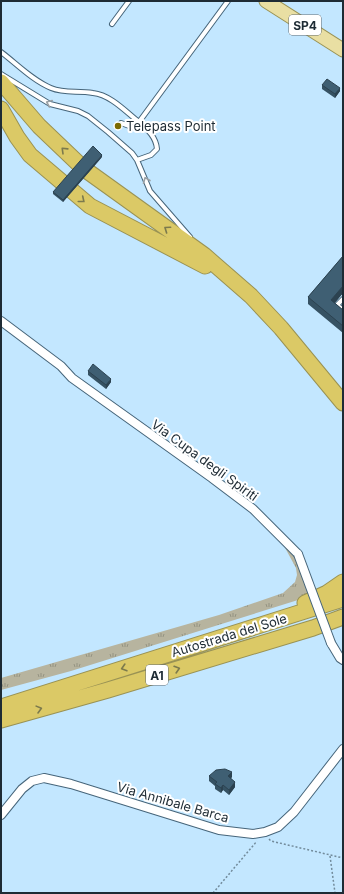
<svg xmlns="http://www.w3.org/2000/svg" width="344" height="894" font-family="Inter,sans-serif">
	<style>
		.grass { fill: url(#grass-tufts) }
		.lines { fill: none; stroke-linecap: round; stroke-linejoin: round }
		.service-casing { stroke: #46657a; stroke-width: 6 }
		.minor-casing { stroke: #46657a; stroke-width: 10 }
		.primary-casing { stroke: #999254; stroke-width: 15 }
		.motorway-casing { stroke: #999254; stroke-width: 17 }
		.path { stroke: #728b9b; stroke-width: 1.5; stroke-dasharray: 2 2; stroke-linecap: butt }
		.service { stroke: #fff; stroke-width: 4 }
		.minor { stroke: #fff; stroke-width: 8 }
		.primary { stroke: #e9dfa3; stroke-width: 13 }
		.motorway { stroke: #dbc966; stroke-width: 15 }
		.minor-bridge-casing { stroke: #46657a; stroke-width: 10; stroke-linecap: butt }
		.minor-bridge { stroke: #fff; stroke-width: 8 }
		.wall { fill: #365263 }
		.shaded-wall { fill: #2c4250 }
		.building { fill: #3f5f73; stroke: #2c4250 }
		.oneway { stroke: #9aa0a4 }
		.oneway2 { stroke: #7c7a4d }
		.poi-dot { fill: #7a6a02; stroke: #fff; stroke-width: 1.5 }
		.labels { text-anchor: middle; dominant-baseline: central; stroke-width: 4; stroke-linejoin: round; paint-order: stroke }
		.shield { fill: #fff; stroke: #626b71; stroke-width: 1 }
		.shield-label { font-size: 12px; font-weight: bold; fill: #1e2b34 }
		.poi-label { font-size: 13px; fill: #1e2b34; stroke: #fff; text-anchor: start }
		.street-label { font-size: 13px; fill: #1e2b34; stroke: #fff }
	</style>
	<defs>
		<pattern id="grass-tufts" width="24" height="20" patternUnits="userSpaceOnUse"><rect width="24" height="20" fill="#b7b49f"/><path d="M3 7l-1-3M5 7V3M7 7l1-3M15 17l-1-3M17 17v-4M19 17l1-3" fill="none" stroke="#949382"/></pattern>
	</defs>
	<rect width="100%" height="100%" fill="#c3e7ff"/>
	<path class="grass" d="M283,544L298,561L310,594L298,600L71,671L1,690V678L219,615L283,593L295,582L297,575L296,568Z"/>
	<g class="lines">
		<defs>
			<path id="service" d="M112,24L129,1
				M1,52C17,64 32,80 51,88C65,94 78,90 93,93C111,95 126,112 139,122
				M1,74L50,104L78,111L88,116L108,132L132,153L137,160L150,191L190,237
				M121,123L132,127L143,125
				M137,160L151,155L157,149C156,137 148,130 139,122L228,1
				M343,299L337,305L343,310"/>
			<path id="minor" d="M1,321L61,366L72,378L212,478L253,509L298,554
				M331,643L340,658L343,660
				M1,815L22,789L32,781L44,778L71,784L219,830L253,834L265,832L278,827L294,812L343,749"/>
			<path id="primary" d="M266,1L343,50"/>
			<path id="motorway" d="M1,82L39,126L83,168L204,255L251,296L281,328L343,403
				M1,109L17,137L30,155L90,206L205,266
				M305,603L327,593L343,582
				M1,707L343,599
				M1,720L108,690L313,628L343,617"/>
		</defs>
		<use href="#service" class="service-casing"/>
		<use href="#minor" class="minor-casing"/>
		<use href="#primary" class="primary-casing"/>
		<use href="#motorway" class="motorway-casing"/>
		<path class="path" d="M269,839L271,841L343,858
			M330,856L335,893
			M213,893L257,841"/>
		<use href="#service" class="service"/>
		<use href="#minor" class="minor"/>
		<use href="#primary" class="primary"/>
		<use href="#motorway" class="motorway"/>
		<defs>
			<path id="minor-bridge" d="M298,554L331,643"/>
		</defs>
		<use href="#minor-bridge" class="minor-bridge-casing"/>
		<use href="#minor-bridge" class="minor-bridge"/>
	</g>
	<path class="wall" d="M322,85L340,91L335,98L322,89Z
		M102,157L63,202L53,194V192Z
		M343,256V293L335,303L343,310V333L308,304V297Z
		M88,371L111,382L106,389L88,375Z
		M209,776L232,777L231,778L235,787L229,795L223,790L221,793L215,789V786L209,781Z"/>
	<path class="shaded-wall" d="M340,88V91L335,98V94Z
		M102,155V157L63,202V200Z
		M343,286V293L331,307V300Z
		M111,379V382L106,389V385Z
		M232,772V777L228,781V776Z
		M235,782V787L229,795V790Z
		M223,785V790L221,793V788Z"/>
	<path class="building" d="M327,79L340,88L335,94L322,85Z
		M93,146L102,155L63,200L53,192Z
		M343,256V286L331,300L343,310V326L308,297Z
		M93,364L111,379L106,385L88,371Z
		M225,769L232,772L228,776L235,782L229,790L223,785L221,788L215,784L217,782L209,776L216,770Z"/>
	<defs><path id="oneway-chevron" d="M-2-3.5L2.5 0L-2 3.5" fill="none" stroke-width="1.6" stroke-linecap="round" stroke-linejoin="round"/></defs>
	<g class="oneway">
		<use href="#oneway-chevron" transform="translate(49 103) rotate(-157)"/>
		<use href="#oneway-chevron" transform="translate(146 180) rotate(-112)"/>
	</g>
	<g class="oneway2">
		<use href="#oneway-chevron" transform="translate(64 150) rotate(-136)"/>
		<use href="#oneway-chevron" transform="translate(82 200) rotate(39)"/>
		<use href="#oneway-chevron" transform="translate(167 229) rotate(-145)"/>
		<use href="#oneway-chevron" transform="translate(124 668) rotate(163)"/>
		<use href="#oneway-chevron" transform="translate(177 669) rotate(-17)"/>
		<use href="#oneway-chevron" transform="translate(39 709) rotate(-15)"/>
	</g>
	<circle class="poi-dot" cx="118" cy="126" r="4"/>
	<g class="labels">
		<g class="shield">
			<rect x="289" y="15" width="32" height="20" rx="3"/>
			<rect x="146" y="665" width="22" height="20" rx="3"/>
		</g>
		<g class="shield-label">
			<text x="305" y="25">SP4</text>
			<text x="157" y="675">A1</text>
		</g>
		<g class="poi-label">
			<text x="126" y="126">Telepass Point</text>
		</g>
		<g class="street-label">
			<text transform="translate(205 460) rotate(36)">Via Cupa degli Spiriti</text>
			<text transform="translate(229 635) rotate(-17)">Autostrada del Sole</text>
			<text transform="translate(173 802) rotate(16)">Via Annibale Barca</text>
		</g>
	</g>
	<rect width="344" height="894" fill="none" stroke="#1e2b34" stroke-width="4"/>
</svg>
